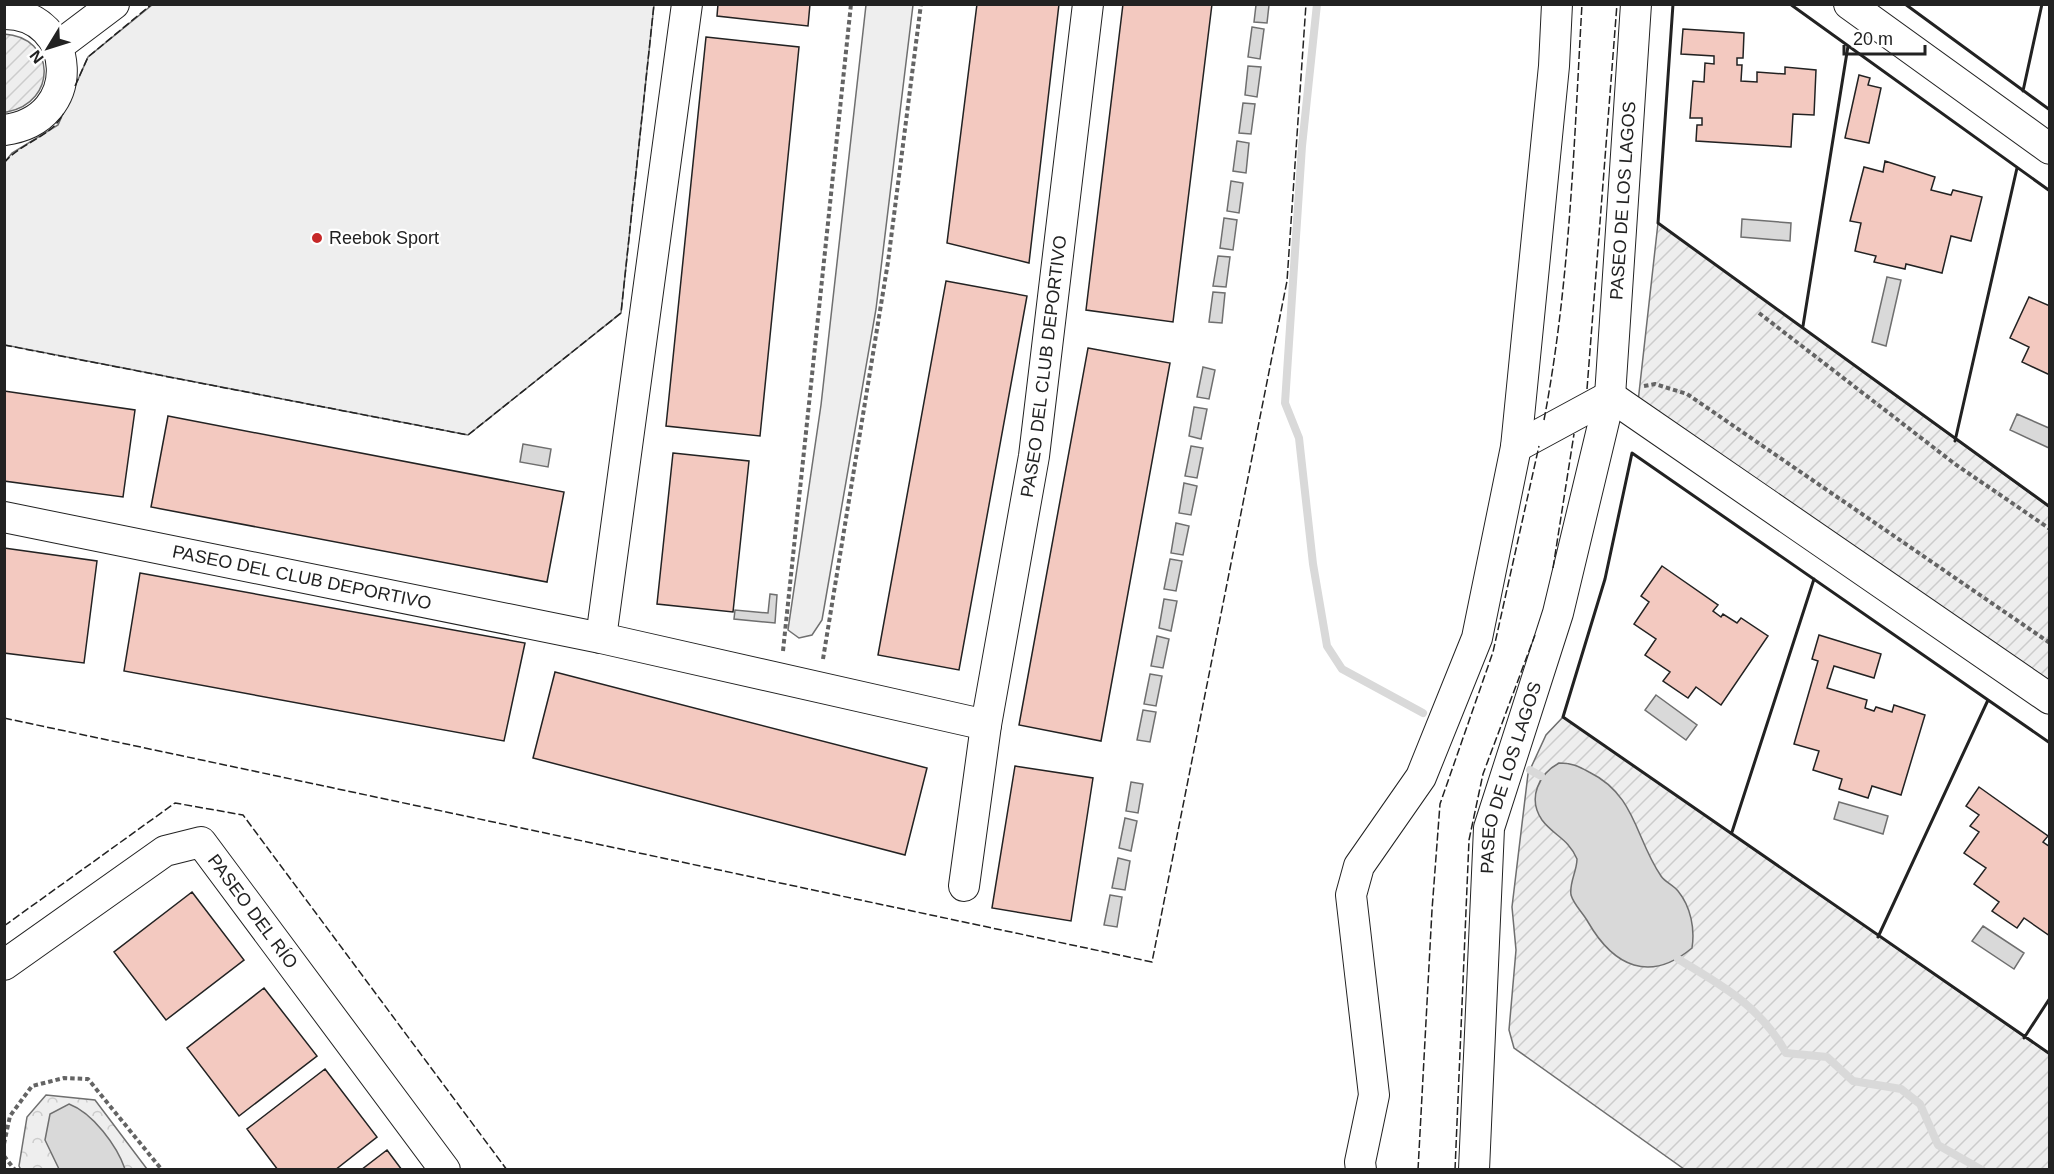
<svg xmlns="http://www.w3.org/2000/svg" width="2054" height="1174" font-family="Arial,sans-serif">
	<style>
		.grass { fill: #eee; stroke: #6f6f6f; stroke-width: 1.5 }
		.park { fill: url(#park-crowns); stroke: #6f6f6f; stroke-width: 1.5 }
		.garden { fill: url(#garden-furrows); stroke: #6f6f6f; stroke-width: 1.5 }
		.water { fill: #d9d9d9; stroke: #6f6f6f; stroke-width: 1.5 }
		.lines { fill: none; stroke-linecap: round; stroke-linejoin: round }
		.stream { stroke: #d9d9d9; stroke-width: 8 }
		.building { fill: #f3c9c0; stroke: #222; stroke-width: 1.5 }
		.minor-casing { stroke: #222; stroke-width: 32 }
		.path { stroke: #646464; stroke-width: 4; stroke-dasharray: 4.5 3; stroke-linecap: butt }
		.minor { stroke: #fff; stroke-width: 30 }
		.fence { stroke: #222; stroke-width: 1.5; stroke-dasharray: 8 3; stroke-linecap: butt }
		.wall { stroke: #222; stroke-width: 3 }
		.poi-dot { fill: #c62828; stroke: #fff; stroke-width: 2 }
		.labels { text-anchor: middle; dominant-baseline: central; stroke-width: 4.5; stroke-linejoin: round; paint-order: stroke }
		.street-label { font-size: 18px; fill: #222; stroke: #fff }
		.poi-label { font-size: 18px; fill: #222; stroke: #fff; text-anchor: start }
	</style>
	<defs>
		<pattern id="park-crowns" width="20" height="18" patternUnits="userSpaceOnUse" patternTransform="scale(1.5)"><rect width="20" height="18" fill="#eee"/><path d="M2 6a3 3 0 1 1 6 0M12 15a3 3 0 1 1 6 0" fill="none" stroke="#ccc"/></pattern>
		<pattern id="garden-furrows" width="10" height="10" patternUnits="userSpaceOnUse" patternTransform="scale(1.5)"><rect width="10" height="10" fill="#eee"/><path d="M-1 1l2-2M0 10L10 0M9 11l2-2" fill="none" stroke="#ccc"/></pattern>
	</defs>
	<rect width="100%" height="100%" fill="#fff"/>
	<path class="grass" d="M152,5H654L621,313L468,435L5,345L4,163L12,153L58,125L88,57Z
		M866,5H913L876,309L822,620L812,635L799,638L788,630L821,405Z"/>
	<path class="park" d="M46,1095L95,1100L147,1169L21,1170L19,1166L27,1117Z"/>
	<path class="garden" d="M4,34C56,37 58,102 7,112H4Z
		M1658,223L2049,507V690L1638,402Z
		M1563,717L2049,1054V1169H1684L1514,1048L1509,1030L1516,950L1512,907L1528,774L1546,735Z"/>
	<path class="water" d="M1256,5H1269L1267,23L1254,22Z
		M1252,27L1264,29L1260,59L1248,57Z
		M1248,66L1261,67L1257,97L1245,95Z
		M1243,103L1255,104L1251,134L1239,133Z
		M1237,141L1249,143L1246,173L1233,171Z
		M1231,181L1243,183L1239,213L1227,211Z
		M1224,218L1237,220L1233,250L1220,248Z
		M1742,219L1791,223L1790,241L1741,237Z
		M1218,256L1230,257L1226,287L1213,286Z
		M1887,277L1901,280L1886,346L1872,342Z
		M1213,292L1225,293L1222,323L1209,322Z
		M1203,367L1215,370L1209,399L1197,397Z
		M1194,407L1207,409L1201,439L1189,436Z
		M2017,414L2049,428V448L2010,430Z
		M523,444L551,449L548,467L520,462Z
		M1191,446L1203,448L1197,478L1185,476Z
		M1184,483L1197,486L1191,515L1179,513Z
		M1176,523L1189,526L1183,555L1171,553Z
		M1170,559L1182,561L1176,591L1164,589Z
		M770,594L777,595L775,623L734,619L735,610L768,613Z
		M1164,599L1177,601L1171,631L1159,628Z
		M1157,636L1169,639L1163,668L1151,666Z
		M1150,674L1162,676L1156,706L1144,704Z
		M1656,695L1697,725L1686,740L1645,710Z
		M1143,710L1156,712L1150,742L1137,740Z
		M1559,763C1572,763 1578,766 1589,772C1636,795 1635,838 1661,876C1665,882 1673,885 1678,891C1691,907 1695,929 1692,948C1650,983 1614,967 1588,922C1583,913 1574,905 1571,895C1569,883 1577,871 1577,859C1568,838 1554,836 1542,820C1527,798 1539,774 1559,763Z
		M1131,782L1143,784L1138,813L1126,811Z
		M1839,802L1888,816L1883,834L1834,819Z
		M1125,818L1137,821L1131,851L1119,848Z
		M1118,858L1130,861L1125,890L1112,888Z
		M1110,895L1122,897L1117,927L1104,925Z
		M1983,926L2024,953L2014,969L1972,941Z
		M69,1104C93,1113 117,1146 125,1169H59L45,1140L50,1114Z"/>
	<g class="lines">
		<path class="stream" d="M1317,4L1302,146L1285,403L1299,438L1313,564L1327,646L1342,669L1423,713
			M1530,770L1541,776
			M1678,959C1722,985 1761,1007 1786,1053L1827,1057L1853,1081L1901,1089L1920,1104L1938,1145L1982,1170"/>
	</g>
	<path class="building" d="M718,4H810L808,26L717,16Z
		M977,4H1059L1029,263L947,243Z
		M1123,4H1212L1173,322L1086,310Z
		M1683,29L1744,33L1743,58H1737V65H1742L1741,81L1757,82V72L1785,74V67L1816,70L1814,115L1793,114L1791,147L1696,141L1697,125H1702V118H1690L1693,81L1704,82L1705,63L1714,64V56L1681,54Z
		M706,37L799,47L760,436L666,426Z
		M1859,75L1870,78L1868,85L1881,88L1869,143L1845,138Z
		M1885,161L1935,177L1931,190L1951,195L1953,190L1982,197L1971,241L1951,236L1942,273L1906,264L1905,269L1874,262L1876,256L1855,251L1861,223L1850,221L1864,167L1883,172Z
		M946,281L1027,296L959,670L878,655Z
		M2029,297L2050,306V375L2022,362L2029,347L2010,338Z
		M1088,348L1170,363L1101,741L1019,725Z
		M4,391L135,410L123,497L4,481Z
		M168,416L564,492L547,582L151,507Z
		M673,453L749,461L733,612L657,604Z
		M4,548L97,561L84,663L4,653Z
		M1662,566L1718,605L1713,611L1721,617L1723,614L1737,623L1741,618L1768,636L1721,705L1696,687L1688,698L1663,681L1670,672L1645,655L1656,639L1634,624L1649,602L1641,596Z
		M140,573L525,643L504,741L124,671Z
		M1819,635L1881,654L1874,678L1834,666L1827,688L1867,700L1865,708L1874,711L1876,707L1892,712L1894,705L1925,715L1901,795L1872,786L1868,798L1839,789L1842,779L1813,770L1819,751L1794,744L1818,661L1812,659Z
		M555,672L927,768L905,855L533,758Z
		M1015,766L1093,778L1071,921L992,908Z
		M1979,787L2048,836L2043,842L2050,847V936L2024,918L2017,928L1992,911L1999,902L1974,884L1986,868L1964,853L1979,832L1970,826L1979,815L1966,806Z
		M192,892L244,960L166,1020L114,952Z
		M264,988L317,1056L239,1116L187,1048Z
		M325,1069L377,1137L335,1170H278L247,1129Z
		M387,1150L402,1170H361Z"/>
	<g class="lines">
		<defs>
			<g id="minor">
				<path d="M1849,4L2050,149"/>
				<path d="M4,14C76,13 86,120 4,130"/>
				<path d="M57,47L114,4"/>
				<path d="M1516,447L1610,396L2050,699"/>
				<path id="s1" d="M4,517L601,638L986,725"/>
				<path d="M601,638L687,4"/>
				<path id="s2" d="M964,886L986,725L1034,456L1088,4"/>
				<path id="s3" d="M4,965L165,851L201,842L445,1170"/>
				<path d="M1361,1170L1360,1162L1374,1095L1351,895L1359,866L1421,777L1477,638L1516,447L1554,66L1557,4"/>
				<path id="s4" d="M1474,1170L1489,828L1558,613L1610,396L1636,4"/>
			</g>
		</defs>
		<use href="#minor" class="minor-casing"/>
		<path class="path" d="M1759,313L1955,464L2050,529
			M1644,386L1655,384L1687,394L2050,643
			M783,651L851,4
			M823,659L888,262L921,4
			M4,1144L10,1116L32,1086L64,1078L88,1079L162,1170
			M4,1156L15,1170"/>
		<use href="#minor" class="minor"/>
		<path class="fence" d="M75,86L88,57L152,4
			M4,163C21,142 52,137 63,114
			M4,345L468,435L621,313L654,4
			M1587,389L1617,4
			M1544,420C1570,283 1574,143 1582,4
			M1553,568L1574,434
			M4,718L1152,962L1287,281L1306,4
			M4,926L175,803L243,815L507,1170
			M1418,1170L1432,910L1440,804L1493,652L1539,446
			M1455,1170L1469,840L1483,774L1535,635"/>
		<path class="wall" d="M1673,4L1658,223L2050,507
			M1790,4L2050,191
			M1905,4L2050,110
			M2023,91L2042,4
			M1803,326L1848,46
			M1955,441L2017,168
			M2050,743L1632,453L1605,579L1563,717L2050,1054
			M1732,832L1814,579
			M1878,937L1988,700
			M2024,1038L2050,998"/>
	</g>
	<circle class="poi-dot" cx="317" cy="238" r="6"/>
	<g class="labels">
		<g class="street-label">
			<text stroke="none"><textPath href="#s4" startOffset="987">PASEO DE LOS LAGOS</textPath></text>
			<text stroke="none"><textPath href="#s2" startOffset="526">PASEO DEL CLUB DEPORTIVO</textPath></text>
			<text stroke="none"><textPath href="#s1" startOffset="304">PASEO DEL CLUB DEPORTIVO</textPath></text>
			<text stroke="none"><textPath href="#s4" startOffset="396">PASEO DE LOS LAGOS</textPath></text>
			<text stroke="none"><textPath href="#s3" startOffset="321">PASEO DEL RÍO</textPath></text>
		</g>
		<g class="poi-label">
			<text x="329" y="238">Reebok Sport</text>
		</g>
	</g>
	<rect width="2054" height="1174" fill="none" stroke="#222222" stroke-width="12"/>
	<g transform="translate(48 48) rotate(232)" stroke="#ffffff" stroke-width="4.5" paint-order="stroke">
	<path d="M0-4.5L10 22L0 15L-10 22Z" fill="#222222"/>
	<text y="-9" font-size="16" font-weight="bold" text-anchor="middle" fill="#222222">N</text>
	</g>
	<path d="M1844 45v9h81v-9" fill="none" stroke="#222222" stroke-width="3"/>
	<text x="1853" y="45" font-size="18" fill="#222222" stroke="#ffffff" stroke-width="4.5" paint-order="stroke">20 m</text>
</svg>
